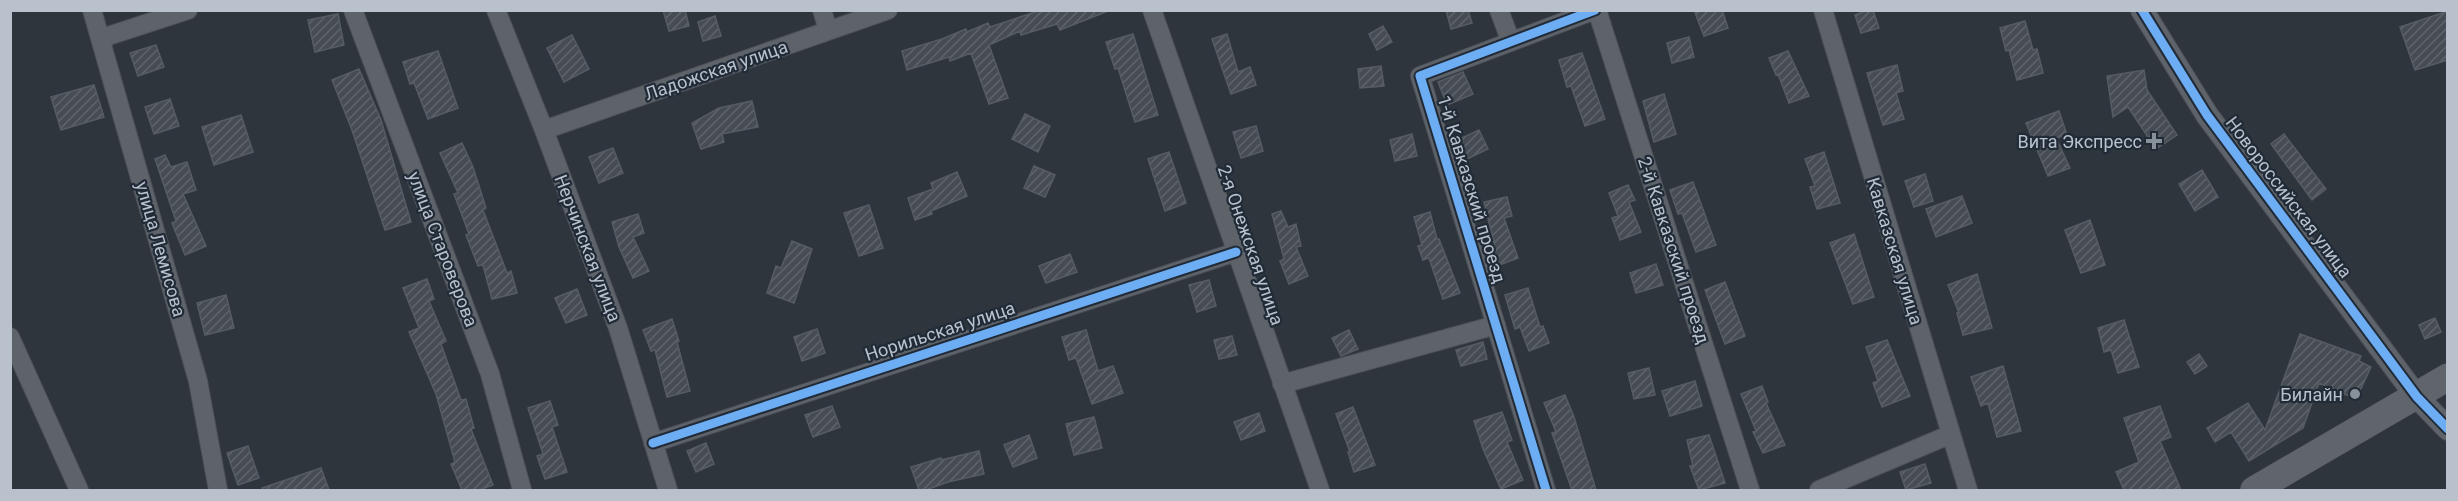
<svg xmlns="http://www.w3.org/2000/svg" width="2458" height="501" font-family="Roboto,sans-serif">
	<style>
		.building { fill: url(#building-hatch); stroke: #565c64; stroke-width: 1.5 }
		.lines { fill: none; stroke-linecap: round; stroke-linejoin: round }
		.minor-casing { stroke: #4c5157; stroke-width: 20 }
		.tertiary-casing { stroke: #4c5157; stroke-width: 24 }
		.primary-casing { stroke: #4c5159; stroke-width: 28 }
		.minor { stroke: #5e636a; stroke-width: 18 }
		.tertiary { stroke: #5e636a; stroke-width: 22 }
		.primary { stroke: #60656c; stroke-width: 27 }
		.cycleway-casing { stroke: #212b38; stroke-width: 13 }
		.cycleway { stroke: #6dadf4; stroke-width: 9 }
		.poi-dot { fill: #88909a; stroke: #212b38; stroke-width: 2 }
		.labels { text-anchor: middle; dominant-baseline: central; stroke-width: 4.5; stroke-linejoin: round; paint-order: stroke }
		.street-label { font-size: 18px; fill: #b9c1cc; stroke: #212b38 }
		.poi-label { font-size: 18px; fill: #b9c1cc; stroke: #212b38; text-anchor: end }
	</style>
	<defs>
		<pattern id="building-hatch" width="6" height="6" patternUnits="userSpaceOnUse" patternTransform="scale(1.5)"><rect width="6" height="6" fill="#464c53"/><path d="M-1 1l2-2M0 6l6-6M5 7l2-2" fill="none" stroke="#5f646b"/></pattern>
	</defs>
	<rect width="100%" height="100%" fill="#2e353d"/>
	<path class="building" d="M663,10H685L689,26L669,31Z
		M1041,10L1108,11L1060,30L1057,24L1021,35L1020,31L989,45L1008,98L989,104L971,53L950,61L949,57L907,70L902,51L942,39L966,29L967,32L988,23L990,27Z
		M1446,10H1468L1472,23L1451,29Z
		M1694,10H1722L1728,28L1704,36Z
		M1868,10H1873L1879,28L1861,33L1855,15Z
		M2448,11V60L2415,70L2400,27Z
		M338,14L344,45L315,52L308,20Z
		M715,16L721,36L703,41L698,22Z
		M2025,21L2033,50L2037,49L2043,73L2017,80L2009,50L2006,51L2000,28Z
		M1383,26L1392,42L1377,50L1369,34Z
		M1133,34L1158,115L1135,122L1118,68L1115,69L1106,42Z
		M1227,34L1238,72L1250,67L1256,85L1231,94L1212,39Z
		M572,35L589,69L564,82L547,48Z
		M1689,37L1694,57L1672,63L1667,43Z
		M156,45L164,67L138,76L130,53Z
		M438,51L458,108L428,119L414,83L410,84L403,62Z
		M1788,51L1809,96L1789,103L1778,74L1776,75L1769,58Z
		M1582,53L1605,119L1585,126L1571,86L1567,87L1559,60Z
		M1897,65L1903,91L1896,93L1904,119L1883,125L1867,73Z
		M1381,66L1384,86L1360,88L1358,69Z
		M359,69L381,120L411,222L385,230L352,130L332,80Z
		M2144,70L2147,90L2177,135L2156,149L2128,107L2113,117L2107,76Z
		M1463,72L1473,94L1447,105L1438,82Z
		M94,85L104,117L61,130L51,97Z
		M1664,94L1676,134L1654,142L1643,101Z
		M170,99L179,126L154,134L145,107Z
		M752,101L758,127L722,134L724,142L701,149L692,123L719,108Z
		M2059,111L2067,135L2056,138L2070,168L2048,176L2026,123Z
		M1025,114L1050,126L1038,152L1012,139Z
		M241,115L253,152L214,165L202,127Z
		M1256,126L1263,151L1241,158L1233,132Z
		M1479,130L1488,149L1465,160L1455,141Z
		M1412,134L1417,156L1395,161L1390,140Z
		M2284,134L2326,189L2312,200L2271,144Z
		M462,143L473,167L486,208L483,210L507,273L511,271L517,293L492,299L483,265L478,266L466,235L469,234L454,194L458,193L440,153Z
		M613,148L623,173L599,183L589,157Z
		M1169,152L1186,203L1165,211L1148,159Z
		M1824,152L1840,203L1817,209L1810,187L1815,186L1805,159Z
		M165,155L171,167L187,162L196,190L183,194L206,246L185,255L172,223L176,221L155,159Z
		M1034,166L1055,175L1045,197L1024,188Z
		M2202,170L2218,197L2195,211L2179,184Z
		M957,172L967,196L931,211L932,214L915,220L908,198L933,189L931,183Z
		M1925,174L1933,201L1914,207L1905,181Z
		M1693,182L1716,245L1696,252L1682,213L1678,214L1670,190Z
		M1628,185L1635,200L1629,202L1641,232L1620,240L1612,218L1618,216L1609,193Z
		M1962,196L1972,223L1936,237L1926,209Z
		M1507,197L1512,216L1504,218L1518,258L1499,265L1493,248L1495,247L1484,202Z
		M869,205L883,248L859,256L844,213Z
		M1281,211L1288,227L1296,224L1301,246L1296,247L1308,276L1289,284L1280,261L1284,259L1272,214Z
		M1430,212L1437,239H1439L1460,293L1443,299L1429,258L1423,260L1418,246L1422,245L1414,217Z
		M638,214L644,233L633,237L649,271L633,278L619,247L612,222Z
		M2090,220L2105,265L2081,273L2065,230Z
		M1854,234L1874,297L1853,304L1830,243Z
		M792,241L812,249L794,303L767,293L776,266L781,268Z
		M1070,254L1077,272L1046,283L1039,266Z
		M1656,264L1663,285L1636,293L1630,273Z
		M1977,274L1992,328L1963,335L1957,313H1959L1948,285Z
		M427,279L434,299L429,301L446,341L441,344L461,400L466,399L474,428L471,429L493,485L479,490H462L451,464L455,462L436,394L409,332L419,328L403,288Z
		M1209,280L1216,306L1197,312L1189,285Z
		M1725,282L1745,336L1725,344L1705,290Z
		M1528,288L1540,327L1543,326L1549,343L1529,351L1520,327L1515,329L1505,295Z
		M577,289L587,315L566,323L555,298Z
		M226,295L234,328L205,335L197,303Z
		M2435,318L2441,332L2425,339L2419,325Z
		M672,319L679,341L677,342L690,391L667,397L655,350L651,351L643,330Z
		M2124,320L2139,367L2118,373L2111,350L2104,352L2098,328Z
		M817,329L825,353L802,361L794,337Z
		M1086,330L1098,371L1113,366L1123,393L1092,404L1076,358L1069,360L1062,337Z
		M1349,330L1358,349L1341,356L1332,338Z
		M2300,334L2361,356L2359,361L2371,367L2356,399L2319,383L2303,428L2249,461L2231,432L2215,442L2207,428L2248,403L2265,430Z
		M1232,336L1237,355L1219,359L1214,340Z
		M1887,340L1910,396L1882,407L1873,383L1878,381L1866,347Z
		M1483,342L1487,359L1461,366L1456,350Z
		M2199,354L2207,366L2195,374L2187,362Z
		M2003,366L2021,431L1997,437L1988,403L1981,406L1971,377Z
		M1649,368L1655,395L1634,399L1628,373Z
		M1695,381L1702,406L1670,416L1662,391Z
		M1762,386L1768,402L1766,403L1785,445L1763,453L1753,432L1756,431L1741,394Z
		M1565,395L1574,417L1596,490H1572L1552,433L1556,432L1544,403Z
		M550,401L558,425L552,427L567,472L545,479L537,456L543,454L528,408Z
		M832,406L840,427L813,437L805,415Z
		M2160,406L2171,437L2160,441L2181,490H2124L2116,472L2139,462L2124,418Z
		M1353,407L1375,465L1354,472L1348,452H1350L1336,414Z
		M1502,412L1512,440L1507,442L1523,480L1501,489L1483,449L1474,421Z
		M1259,413L1265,431L1241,440L1234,422Z
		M1094,417L1102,448L1074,455L1066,424Z
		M1029,435L1037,458L1013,467L1004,445Z
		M1709,435L1725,483L1699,490L1690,466H1693L1687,440Z
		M706,443L714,464L696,472L687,451Z
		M248,446L259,478L238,485L227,453Z
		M979,451L984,474L948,482L926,490H919L911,467L941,458V460Z
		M1925,464L1931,483L1906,490L1900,472Z
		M321,468L329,490H262V488Z"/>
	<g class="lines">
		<defs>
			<path id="minor" d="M92,10L198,381L218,490
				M353,10L490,374L522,490
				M496,10L544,130L618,328L668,490
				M822,10L828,30
				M1152,10L1320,490
				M1499,10L1511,42
				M1597,10L1750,490
				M1823,10L1968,490
				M102,38L188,10
				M544,130L888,10
				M10,337L79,490
				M1282,384L1496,325
				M653,443L1236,252
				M1546,490L1420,76L1595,10
				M1819,490L1949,435"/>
			<path id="tertiary" d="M2142,10L2207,115L2417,397L2448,429"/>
			<path id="primary" d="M2254,490L2448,377"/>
		</defs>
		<use href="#minor" class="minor-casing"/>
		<use href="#tertiary" class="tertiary-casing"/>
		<use href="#primary" class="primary-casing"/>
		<use href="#minor" class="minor"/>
		<use href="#tertiary" class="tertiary"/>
		<use href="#primary" class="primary"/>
		<defs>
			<path id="cycleway" d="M2142,10L2207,115L2417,397L2448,429
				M653,443L1236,252
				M1546,490L1420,76L1595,10"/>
		</defs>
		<use href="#cycleway" class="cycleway-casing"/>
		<use href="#cycleway" class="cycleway"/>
	</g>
	<g class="poi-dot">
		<path d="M2151 132h6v6h6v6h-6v6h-6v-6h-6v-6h6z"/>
		<circle cx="2355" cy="394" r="6"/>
	</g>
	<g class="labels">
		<g class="street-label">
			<text transform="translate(716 70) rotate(-19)">Ладожская улица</text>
			<text transform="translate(1472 189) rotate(73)">1-й Кавказский проезд</text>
			<text transform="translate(2289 197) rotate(53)">Новороссийская улица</text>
			<text transform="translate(1251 245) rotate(71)">2-я Онежская улица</text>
			<text transform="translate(588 248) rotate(69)">Нерчинская улица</text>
			<text transform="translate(161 249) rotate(74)">улица Лемисова</text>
			<text transform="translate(443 249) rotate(69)">улица Староверова</text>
			<text transform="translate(1674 250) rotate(72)">2-й Кавказский проезд</text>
			<text transform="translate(1895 251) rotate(73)">Кавказская улица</text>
			<text transform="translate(940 331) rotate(-18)">Норильская улица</text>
		</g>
		<g class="poi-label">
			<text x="2142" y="141">Вита Экспресс</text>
			<text x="2343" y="394">Билайн</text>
		</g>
	</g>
	<rect width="2458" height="501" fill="none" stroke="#b9c1cc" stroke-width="24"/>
</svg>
